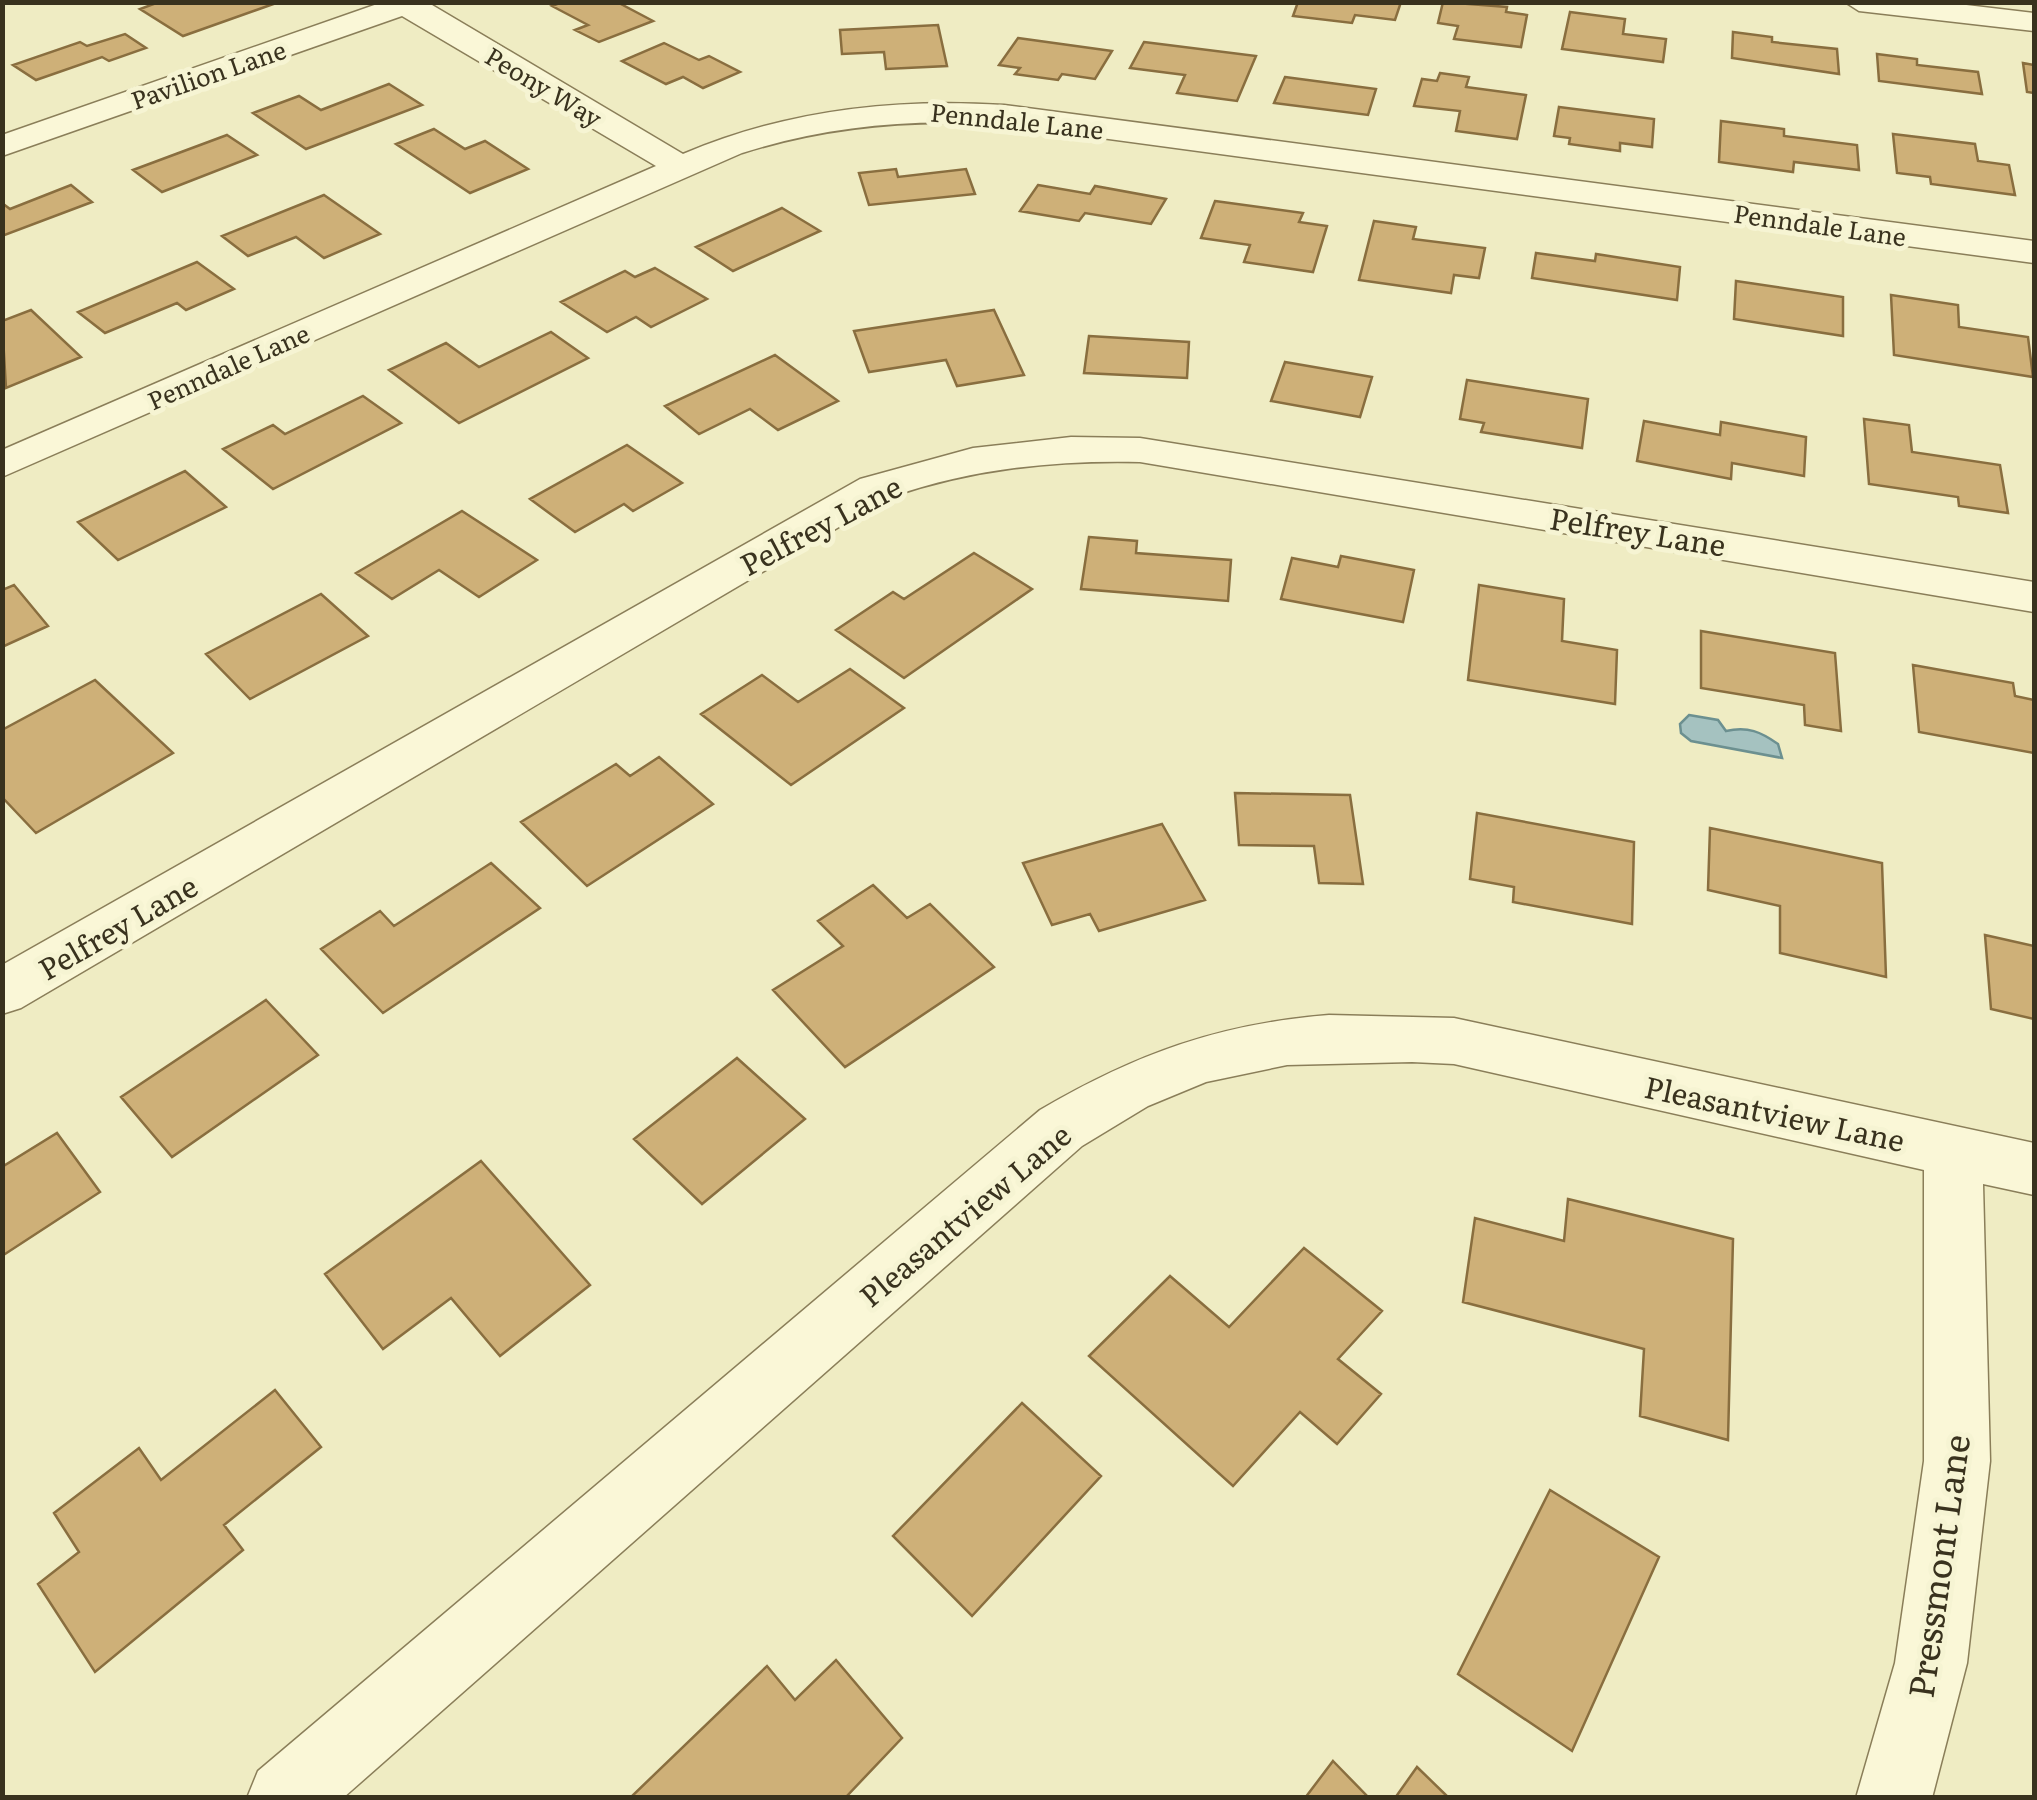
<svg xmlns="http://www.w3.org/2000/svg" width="2037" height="1800" font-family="Literata,serif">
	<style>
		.water { fill: #a5c2c0; stroke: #6c9090; stroke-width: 2.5 }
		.building { fill: #ceb078; stroke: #896e3f; stroke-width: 2.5 }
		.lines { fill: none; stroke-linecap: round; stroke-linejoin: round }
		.minor-casing { stroke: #8a7e59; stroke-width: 3 }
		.minor { fill: #faf7d7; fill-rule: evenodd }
		.labels { text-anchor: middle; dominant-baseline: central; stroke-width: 10; stroke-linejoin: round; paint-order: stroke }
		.far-street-label { font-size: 25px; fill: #39321e; stroke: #f6f4d3 }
		.street-label { font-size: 30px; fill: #39321e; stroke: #f6f4d3 }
		.near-street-label { font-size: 35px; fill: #39321e; stroke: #f6f4d3 }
	</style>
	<rect width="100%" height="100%" fill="#efecc3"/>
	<path class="water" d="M1689,715L1718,720L1726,731C1748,726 1761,732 1778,744L1782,758L1691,741L1681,733L1680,724Z"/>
	<path class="building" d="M159,2H279L183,36L140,9Z
		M562,2H617L653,21L599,42L575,30L588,25L552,6Z
		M1298,2H1401L1395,20L1355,15L1352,23L1293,16Z
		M1443,2L1507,7L1506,12L1527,15L1521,47L1454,39L1458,26L1438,23Z
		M1570,12L1625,19L1623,34L1666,39L1663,62L1562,49Z
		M938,25L947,66L886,69L884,52L842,54L840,30Z
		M1733,32L1772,37V42L1837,49L1839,74L1732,58Z
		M125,34L146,48L109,61L102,57L36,80L13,65L80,42L87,46Z
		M1018,38L1112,51L1095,79L1062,74L1058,80L1015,74L1020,68L999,65Z
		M1144,42L1256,56L1237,101L1177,93L1185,75L1130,68Z
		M664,43L699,60L709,56L740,72L703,88L683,77L666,84L622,61Z
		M1877,54L1917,59V65L1978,72L1982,94L1879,81Z
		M2023,63L2034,65V93L2027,92Z
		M1440,73L1469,77L1466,87L1526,95L1517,139L1456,131L1460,111L1414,106L1422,79L1437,81Z
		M1285,77L1376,89L1368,115L1274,103Z
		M389,84L422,105L306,149L253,113L299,96L321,110Z
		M1559,107L1654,119L1652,147L1620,143V151L1569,144L1570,138L1554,136Z
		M1721,121L1784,129V136L1857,145L1859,170L1794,162L1793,172L1719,162Z
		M434,129L465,149L485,141L528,169L470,193L396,144Z
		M1893,134L1975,144L1978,161L2009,165L2015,195L1931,184L1930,177L1897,173Z
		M227,135L257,155L162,192L133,170Z
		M896,169L898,177L966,169L975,194L869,205L859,173Z
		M71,185L92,202L2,236V203L10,209Z
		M1038,185L1090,194L1095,186L1166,199L1151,224L1085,213L1079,221L1020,211Z
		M324,195L380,234L324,258L296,237L248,256L222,236Z
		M1215,201L1303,213L1299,222L1327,226L1313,272L1244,262L1250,245L1201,238Z
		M782,208L820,231L733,271L696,247Z
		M1374,221L1416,227L1413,239L1485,248L1479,278L1454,275L1451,293L1359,280Z
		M1536,253L1595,261L1596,254L1680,267L1677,300L1532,278Z
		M197,262L234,289L186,310L177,303L105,333L78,312Z
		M655,268L707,299L651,327L636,317L607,332L561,302L625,271L635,277Z
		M1736,281L1843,297V336L1734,319Z
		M1891,295L1958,305L1959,327L2028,337L2033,377L1894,355Z
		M31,310L81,357L6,388L2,321Z
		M994,310L1024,375L957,386L946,360L869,372L854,331Z
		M551,332L588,358L459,423L389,370L446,343L479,367Z
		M1089,336L1189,342L1187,378L1084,373Z
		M775,355L838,401L778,430L750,409L699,434L665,406Z
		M1285,362L1372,377L1360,417L1271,401Z
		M1467,380L1588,399L1582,448L1481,432L1484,423L1460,419Z
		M363,396L401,423L273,489L223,449L273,425L285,434Z
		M1864,419L1909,425L1912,452L2000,465L2008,513L1959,506L1958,497L1869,484Z
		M1644,421L1720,435L1721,422L1806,437L1804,476L1732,463L1731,479L1637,461Z
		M627,445L682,483L633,511L624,504L575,532L530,499Z
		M185,471L226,507L118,560L78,522Z
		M462,511L537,560L479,597L439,570L392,599L356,573Z
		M1089,537L1137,541L1136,553L1231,560L1228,601L1081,589Z
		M974,553L1032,589L904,678L836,630L893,592L904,599Z
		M1341,556L1414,570L1403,622L1281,599L1292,558L1338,567Z
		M14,585L48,626L2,647V590Z
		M1479,585L1564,599L1562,641L1617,650L1615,704L1468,680Z
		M321,594L368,636L250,699L206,654Z
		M1701,631L1835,653L1841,731L1805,725L1804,705L1701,688Z
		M1913,665L2013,683L2015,696L2034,700V753L1919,732Z
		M850,669L904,708L791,785L701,714L762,675L798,702Z
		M95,680L173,753L36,833L2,797V730Z
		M659,757L713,804L587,886L521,822L616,764L630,776Z
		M1235,793L1350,795L1363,884L1319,883L1314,846L1239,845Z
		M1477,813L1634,842L1632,924L1513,902L1514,887L1470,879Z
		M1162,824L1205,900L1099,931L1090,914L1052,925L1023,863Z
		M1710,828L1882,863L1886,977L1780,953V906L1708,890Z
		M491,863L540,908L383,1013L321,949L380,911L394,926Z
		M873,885L907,918L930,904L994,967L845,1067L773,990L843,946L818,921Z
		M1985,935L2034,946V1019L1991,1009Z
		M266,1000L318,1055L172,1157L121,1097Z
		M737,1058L805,1119L702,1204L634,1139Z
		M57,1133L100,1192L2,1256V1167Z
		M481,1161L590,1285L500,1356L451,1298L383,1349L325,1274Z
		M1568,1199L1733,1239L1728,1440L1640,1416L1644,1349L1463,1302L1475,1218L1564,1241Z
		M1304,1248L1382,1311L1338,1359L1381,1394L1337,1444L1300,1412L1233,1486L1089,1356L1170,1276L1229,1327Z
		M275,1390L321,1447L224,1525L243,1550L95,1672L38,1584L79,1552L54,1513L139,1448L161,1480Z
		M1022,1403L1101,1476L972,1616L893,1536Z
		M1550,1490L1659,1557L1572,1751L1458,1674Z
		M836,1660L902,1738L845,1798H630L767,1666L795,1700Z
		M1333,1761L1369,1798H1305Z
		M1417,1767L1449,1798H1395Z"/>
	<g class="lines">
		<defs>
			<path id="minor" d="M383,2H427L683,154C786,110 893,98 1004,105L2034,241V263L1004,125C913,118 828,126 742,153L2,477V450L656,166L402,16L2,156V135Z
				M1845,2H1941L2034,13V31L1859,11Z
				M1071,437L1140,438L2034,582V612L1140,462C1053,460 972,469 890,497L21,1008L2,1014V965L860,479L973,448Z
				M1329,1015L1454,1018L2034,1143V1195L1983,1184L1990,1461L1967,1663L1932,1798H1856L1895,1663L1924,1461V1170L1454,1064L1412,1062L1287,1065L1206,1082L1148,1106L1082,1146L343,1798H247L258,1771L1040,1110C1136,1054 1218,1024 1329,1015Z"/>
		</defs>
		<use href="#minor" class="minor-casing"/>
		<use href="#minor" class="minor"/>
	</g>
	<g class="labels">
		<g class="far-street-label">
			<text transform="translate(208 74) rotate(-19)">Pavilion Lane</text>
			<text transform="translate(544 86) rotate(31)">Peony Way</text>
			<text transform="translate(1017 120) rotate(6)">Penndale Lane</text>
			<text transform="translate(1820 224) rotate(8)">Penndale Lane</text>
			<text transform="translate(228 366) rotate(-24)">Penndale Lane</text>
		</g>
		<g class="street-label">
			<text transform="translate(820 524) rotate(-28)">Pelfrey Lane</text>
			<text transform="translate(1638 530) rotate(9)">Pelfrey Lane</text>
			<text transform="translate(117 926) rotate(-30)">Pelfrey Lane</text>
			<text transform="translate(1775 1112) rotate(12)">Pleasantview Lane</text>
			<text transform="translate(964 1214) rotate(-40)">Pleasantview Lane</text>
		</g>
		<g class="near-street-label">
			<text transform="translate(1937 1566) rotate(-82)">Pressmont Lane</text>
		</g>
	</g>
	<rect width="2037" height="1800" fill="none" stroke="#39321e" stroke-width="10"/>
</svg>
